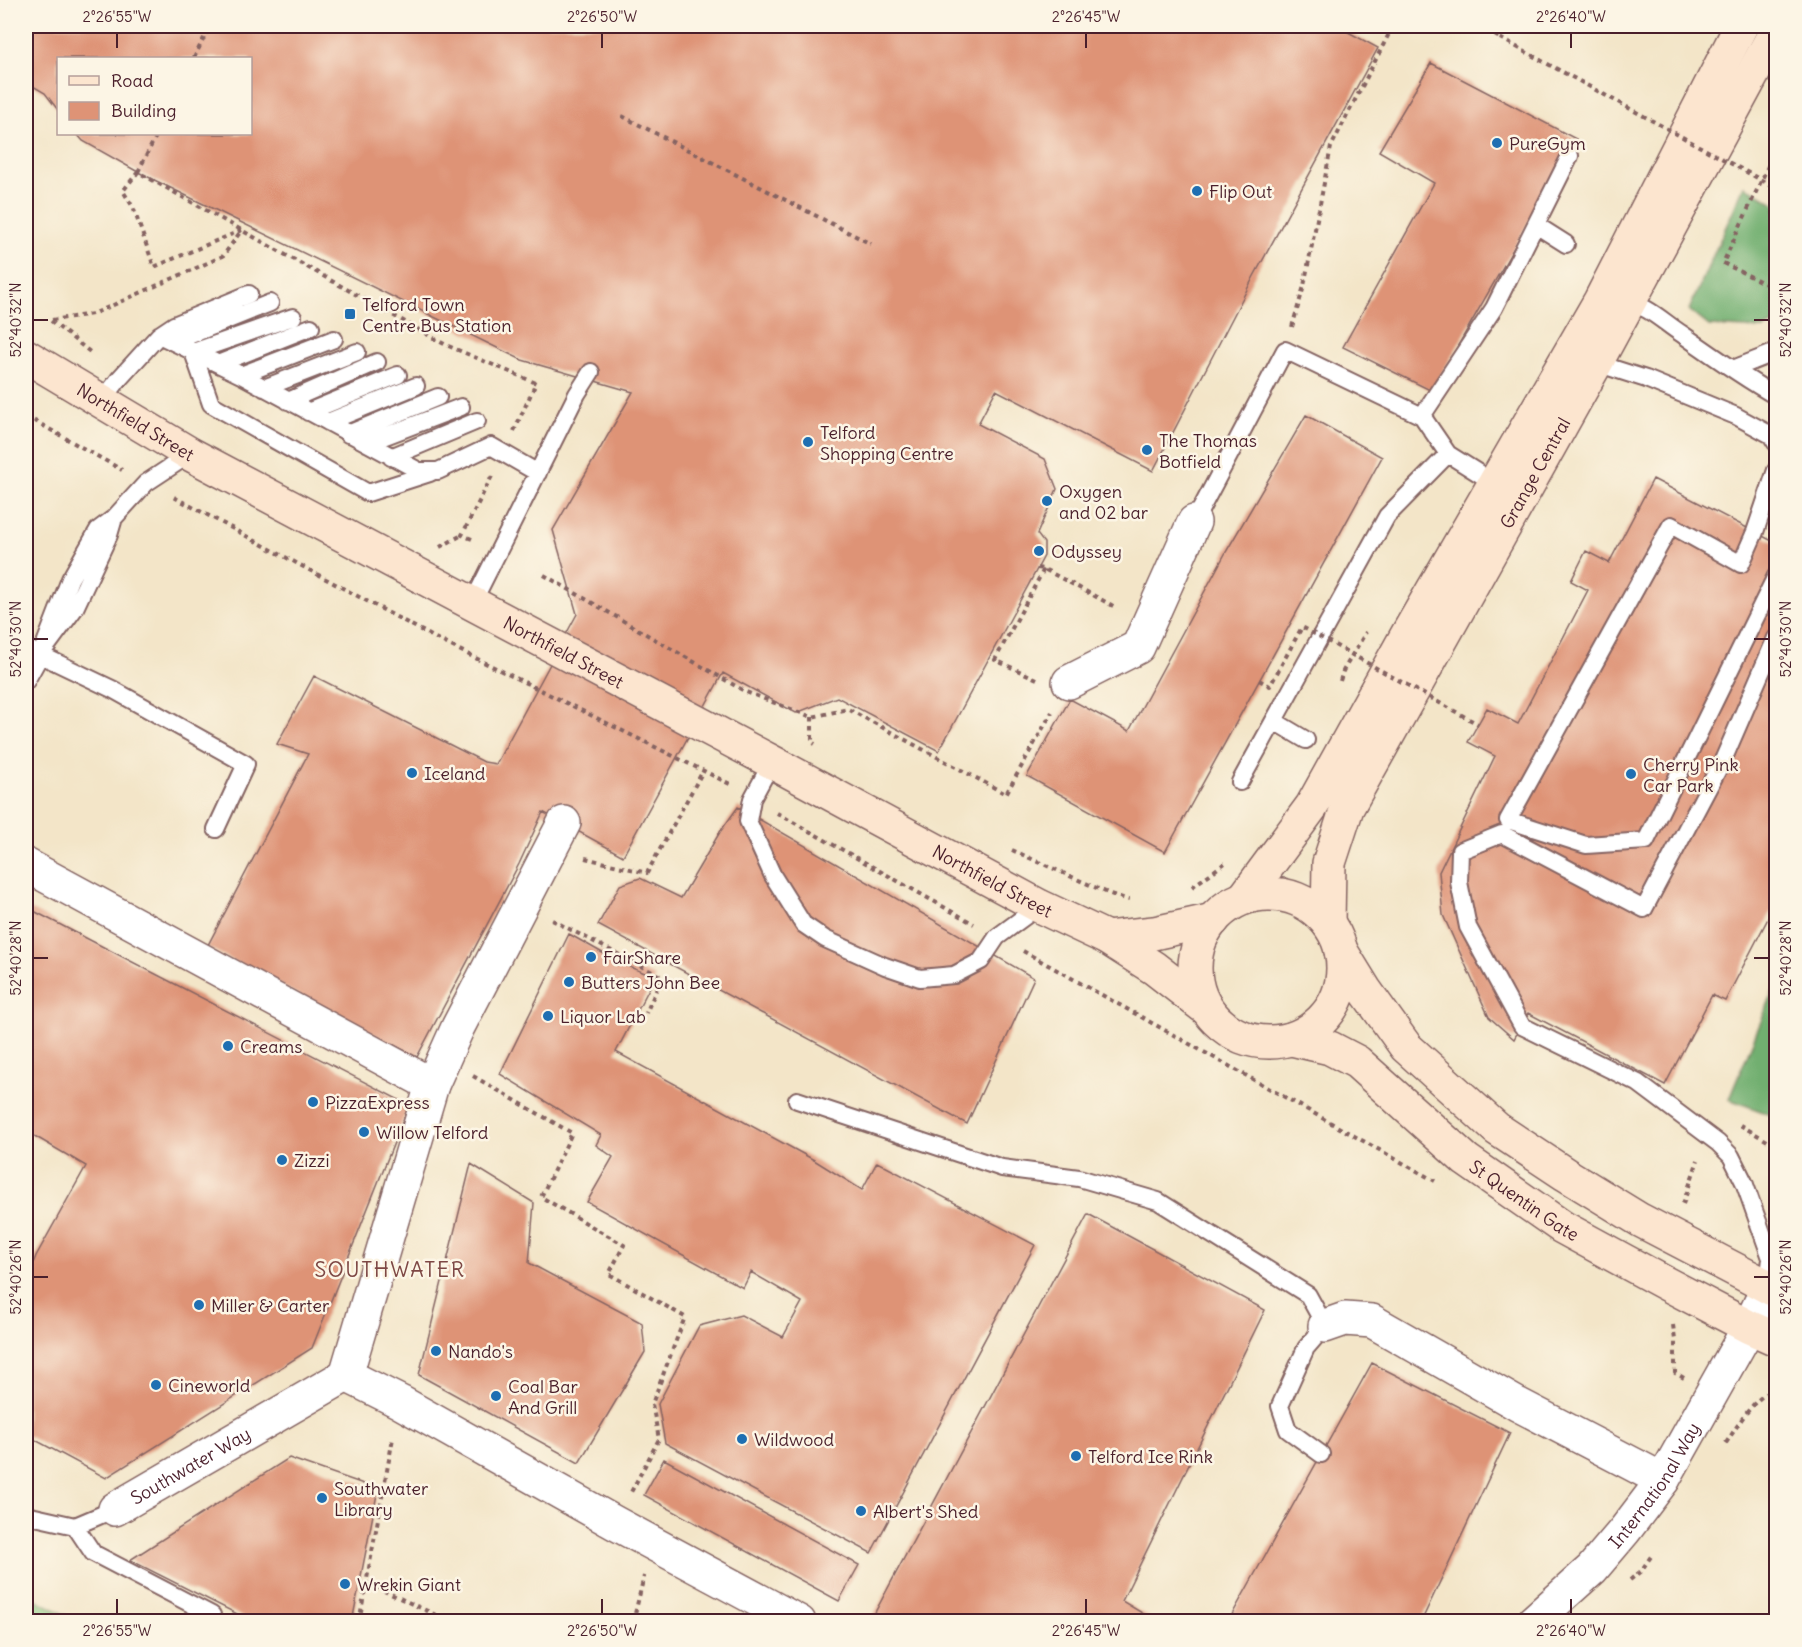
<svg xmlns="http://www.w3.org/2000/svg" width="1802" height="1647" font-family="Delius,sans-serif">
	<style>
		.green { fill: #8ccb81; stroke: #6b7556; stroke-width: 1.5 }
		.forest { fill: #71af6f; stroke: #5e674d; stroke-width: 1.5 }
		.building { fill: #de9376 }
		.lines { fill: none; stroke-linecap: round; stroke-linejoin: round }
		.lane-casing { stroke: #856462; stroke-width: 20 }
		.street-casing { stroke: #856462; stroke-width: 36 }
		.secondary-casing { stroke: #856462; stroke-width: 36 }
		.path { stroke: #856462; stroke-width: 4; stroke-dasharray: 4.5 4.5; stroke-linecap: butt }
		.lane { stroke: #fff; stroke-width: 16 }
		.street { stroke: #fff; stroke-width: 33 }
		.secondary { stroke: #fce5cf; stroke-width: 33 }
		.path-bridge { stroke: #856462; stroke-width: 4; stroke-dasharray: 4.5 4.5; stroke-linecap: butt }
		.ticks { fill: none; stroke: #4a1f2b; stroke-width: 2 }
		.poi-dot { fill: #1f6fb2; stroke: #fcf5e5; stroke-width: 2 }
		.labels { text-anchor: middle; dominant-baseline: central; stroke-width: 5; stroke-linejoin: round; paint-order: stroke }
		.poi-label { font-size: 18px; fill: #4a1f2b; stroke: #fcf5e5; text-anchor: start }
		.street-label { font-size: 18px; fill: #4a1f2b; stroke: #fcf5e5 }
		.quarter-label { font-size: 21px; letter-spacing: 1.5px; fill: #7e4845; stroke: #fcf5e5 }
		.neatline { fill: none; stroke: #4a1f2b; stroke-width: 2 }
		.ticks-label { font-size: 15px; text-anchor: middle; fill: #4a1f2b }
	</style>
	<rect width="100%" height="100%" fill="#fcf5e5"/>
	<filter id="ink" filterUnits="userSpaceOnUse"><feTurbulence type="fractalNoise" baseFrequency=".0167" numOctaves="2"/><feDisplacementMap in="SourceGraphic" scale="12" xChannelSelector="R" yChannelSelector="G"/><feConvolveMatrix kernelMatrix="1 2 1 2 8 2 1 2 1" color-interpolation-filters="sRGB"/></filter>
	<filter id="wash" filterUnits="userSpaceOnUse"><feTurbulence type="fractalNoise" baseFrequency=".008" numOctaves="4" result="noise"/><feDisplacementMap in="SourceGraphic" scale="24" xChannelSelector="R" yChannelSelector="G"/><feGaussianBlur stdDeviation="1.35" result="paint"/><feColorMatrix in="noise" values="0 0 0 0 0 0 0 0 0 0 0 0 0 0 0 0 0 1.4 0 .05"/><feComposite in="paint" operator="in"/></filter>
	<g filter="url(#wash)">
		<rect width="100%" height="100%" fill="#f3e5c8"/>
		<path class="green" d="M26,1594L76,1621H26Z"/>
		<path class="forest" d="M1744,186L1776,204V323L1764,329L1709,326L1689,310Z
			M1776,985V1117L1729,1099Z"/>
		<g id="blocks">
			<path class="building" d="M26,26H1337L1378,48L1253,278L1153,471L996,390L978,424L1045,459L1057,489L1037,534L1044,543V556L939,751L837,697L796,713L723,673L623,856L543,812L519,864L417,1057L207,947L308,754L277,744L314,676L484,762L496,764L577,614L553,530L633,392L522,360L138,172L83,141L77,134H250V58H58V110L45,93L26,82Z
				M1431,63L1576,139L1432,391L1343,347L1434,183L1379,151Z
				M1306,415L1382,457L1165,852L1027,776L1070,699L1129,731L1226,552Z
				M1653,479L1776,543V903L1725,1001L1712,995L1665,1085L1528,1013L1514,1039L1489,1017L1443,915L1439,872L1495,756L1468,742L1487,708L1518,724L1588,590L1571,581L1586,551L1609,563Z
				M738,807L1034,978L967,1124L598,925L620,885L640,878L681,898L720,832Z
				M26,907L409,1105L312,1348L106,1478L26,1435V1281L36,1256L86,1166L26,1131Z
				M569,934L622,964L655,977L616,1052L814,1160L862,1190L877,1162L1035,1245L871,1553L665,1443L658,1404L699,1326L741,1315L783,1337L802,1302L751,1272L743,1288L587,1202L613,1157L596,1145L601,1135L500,1074Z
				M471,1164L534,1203L529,1263L642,1323L645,1352L579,1463L419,1375Z
				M1088,1214L1265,1310L1122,1601L1157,1622H878L872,1618Z
				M1372,1363L1510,1433L1421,1622H1228Z
				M289,1458L378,1489L352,1622H253L130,1560Z
				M664,1459L859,1565L839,1601L644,1495Z"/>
		</g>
	</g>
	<g filter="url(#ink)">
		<use href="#blocks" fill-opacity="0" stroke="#856462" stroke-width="1.5"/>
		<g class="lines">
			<defs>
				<path id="lane" d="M1536,225L1566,244
					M1625,302C1648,305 1663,322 1682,334C1713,356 1744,378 1776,396
					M293,317L193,352L211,404L368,493L430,473
					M159,335L174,325L249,294
					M173,342L270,303
					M1595,359L1596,363L1646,379L1736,416L1771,435L1776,443
					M218,364L311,327
					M1733,369L1776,352
					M241,375L334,339
					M264,388L357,352
					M102,401L119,379L159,335L241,375L419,471H438L491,446L538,473
					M288,401L377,362
					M308,412L398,375
					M1422,416L1494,308L1570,156
					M328,422L416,386
					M348,434L438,397
					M367,443L461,407
					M391,457L477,421
					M1776,470L1755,532L1741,564L1671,525L1508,820L1586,845L1646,841L1776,576
					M1194,522L1285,350L1422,416L1448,454L1499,486
					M472,604L577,394L591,372
					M26,648L112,689L246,764L216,829
					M41,654L70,579L98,530L114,518L146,483L190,454
					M26,681L41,654L75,608L109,535L114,518
					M1274,721L1306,740
					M772,762L752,799L748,821L773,876L803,924L825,939L885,966L920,978L954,975L981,961L997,937L1039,906
					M1240,782L1387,516L1448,454
					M797,1100L1002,1168L1079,1178L1158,1201L1308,1295L1325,1326L1306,1348L1280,1406L1288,1430L1321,1454
					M1768,1287L1771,1258L1744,1182L1731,1156L1718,1143L1638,1083L1522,1026L1468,927L1459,882L1460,851L1502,834L1644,909L1724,758L1776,638
					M26,1515L75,1526L115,1509
					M75,1526L93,1553L212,1615"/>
				<g id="street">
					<path d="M1069,682L1138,647L1194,522"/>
					<path d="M564,823L458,1027L432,1085L346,1375L400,1402L615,1523L799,1622"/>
					<path d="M26,865L432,1085"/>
					<path d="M1325,1326L1345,1319L1372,1321L1517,1404L1663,1480"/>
					<path id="s1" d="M115,1509L346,1375"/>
					<path id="s2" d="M1533,1622L1592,1569L1625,1530L1663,1480L1749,1327L1768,1287"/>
				</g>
				<g id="secondary">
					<path id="s3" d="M26,356L190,454L772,762L1039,906L1107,938L1154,968L1203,1006"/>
					<circle cx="1269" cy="968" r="74"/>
					<path d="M1244,898L1312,806L1407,635L1600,301L1741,26"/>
					<path id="s4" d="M1328,923L1329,863L1347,808L1596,363L1776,31"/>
					<path d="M1107,938L1154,933L1213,920"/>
					<path d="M1341,951L1365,990L1406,1047L1497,1129L1565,1174L1640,1220L1776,1291"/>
					<path id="s5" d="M1291,1039L1330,1048L1357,1062L1466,1160L1562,1227L1665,1283L1749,1327L1776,1339"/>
				</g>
			</defs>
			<use href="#lane" class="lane-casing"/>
			<use href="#street" class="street-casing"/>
			<use href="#secondary" class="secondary-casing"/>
			<path class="path" d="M1479,26L1500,38
				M194,58L210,26
				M622,116L871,244
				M1776,149L1723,263L1776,289
				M138,172L157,134
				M242,230L154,267L133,207L123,191L138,172L446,345L536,383L514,431
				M52,320L93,314L223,256L241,231
				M51,321L90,352
				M1292,327L1304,286L1331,147L1393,26
				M26,416L122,470
				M174,497L439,640L732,785
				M472,539L462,535L492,476
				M440,547L462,535
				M1037,568L1044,569L1117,608
				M544,575L746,692L812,717L848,709L1006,794L1052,712
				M1037,679L995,660L1044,569
				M1340,681L1343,671L1366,632
				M812,717V742L815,744
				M777,813L974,924
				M1012,850L1110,894L1129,900
				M585,858L647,873L704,769
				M1192,887L1225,863
				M552,920L662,977L646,1013
				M1023,951L1435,1181
				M473,1076L572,1133L541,1197L624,1245L609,1274L685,1317L652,1404L659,1439L630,1494
				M1740,1125L1776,1146
				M1683,1204L1698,1160
				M1673,1325L1675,1340V1373L1684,1378
				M1726,1443C1737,1427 1756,1392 1776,1391
				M1630,1580L1641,1571L1652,1555
				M367,1583L451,1622
				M359,1622L393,1438
				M633,1622L644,1576"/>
			<use href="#lane" class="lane"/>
			<use href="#street" class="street"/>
			<use href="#secondary" class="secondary"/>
			<path class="path-bridge" d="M1500,38L1776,188
				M1259,680L1270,686L1302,627L1478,724"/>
		</g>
	</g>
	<path class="ticks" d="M117,33V48M602,33V48M1086,33V48M1571,33V48M33,320H48M1754,320H1769M33,639H48M1754,639H1769M33,958H48M1754,958H1769M33,1277H48M1754,1277H1769M117,1599V1614M602,1599V1614M1086,1599V1614M1571,1599V1614"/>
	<g class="poi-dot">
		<circle cx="1497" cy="143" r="6"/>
		<circle cx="1197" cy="191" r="6"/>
		<rect x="344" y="308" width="12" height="12" rx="3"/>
		<circle cx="808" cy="442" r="6"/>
		<circle cx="1147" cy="450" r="6"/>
		<circle cx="1047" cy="501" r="6"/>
		<circle cx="1039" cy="551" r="6"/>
		<circle cx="412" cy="773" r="6"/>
		<circle cx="1631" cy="774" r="6"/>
		<circle cx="591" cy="957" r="6"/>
		<circle cx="569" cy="982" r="6"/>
		<circle cx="548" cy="1016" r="6"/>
		<circle cx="228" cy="1046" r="6"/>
		<circle cx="313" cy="1102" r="6"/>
		<circle cx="364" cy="1132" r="6"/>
		<circle cx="282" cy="1160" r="6"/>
		<circle cx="199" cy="1305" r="6"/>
		<circle cx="436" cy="1351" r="6"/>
		<circle cx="156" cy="1385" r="6"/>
		<circle cx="496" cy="1396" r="6"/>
		<circle cx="742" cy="1439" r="6"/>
		<circle cx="1076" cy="1456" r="6"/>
		<circle cx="322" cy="1498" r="6"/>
		<circle cx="861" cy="1511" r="6"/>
		<circle cx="345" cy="1584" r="6"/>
	</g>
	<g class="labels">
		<g class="poi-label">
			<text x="1509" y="143">PureGym</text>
			<text x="1209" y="191">Flip Out</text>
			<text x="362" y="304">Telford Town<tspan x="362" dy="21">Centre Bus Station</tspan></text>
			<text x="820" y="432">Telford<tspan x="820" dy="21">Shopping Centre</tspan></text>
			<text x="1159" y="440">The Thomas<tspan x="1159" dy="21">Botfield</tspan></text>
			<text x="1059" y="491">Oxygen<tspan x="1059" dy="21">and 02 bar</tspan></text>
			<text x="1051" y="551">Odyssey</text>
			<text x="1643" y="764">Cherry Pink<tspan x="1643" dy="21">Car Park</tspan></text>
			<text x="424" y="773">Iceland</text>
			<text x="603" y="957">FairShare</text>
			<text x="581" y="982">Butters John Bee</text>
			<text x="560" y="1016">Liquor Lab</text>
			<text x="240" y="1046">Creams</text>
			<text x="325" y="1102">PizzaExpress</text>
			<text x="376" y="1132">Willow Telford</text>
			<text x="294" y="1160">Zizzi</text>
			<text x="211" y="1305">Miller &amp; Carter</text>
			<text x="448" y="1351">Nando's</text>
			<text x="168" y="1385">Cineworld</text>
			<text x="508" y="1386">Coal Bar<tspan x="508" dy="21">And Grill</tspan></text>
			<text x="754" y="1439">Wildwood</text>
			<text x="1088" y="1456">Telford Ice Rink</text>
			<text x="334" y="1488">Southwater<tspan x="334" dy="21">Library</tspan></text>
			<text x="873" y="1511">Albert's Shed</text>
			<text x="357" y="1584">Wrekin Giant</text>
		</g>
		<g class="street-label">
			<text stroke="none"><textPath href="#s3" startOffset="128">Northfield Street</textPath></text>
			<text stroke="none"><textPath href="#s4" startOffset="502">Grange Central</textPath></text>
			<text stroke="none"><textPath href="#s3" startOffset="614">Northfield Street</textPath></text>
			<text stroke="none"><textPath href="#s3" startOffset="1100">Northfield Street</textPath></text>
			<text stroke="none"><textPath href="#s5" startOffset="288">St Quentin Gate</textPath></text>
			<text stroke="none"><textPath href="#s1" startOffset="87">Southwater Way</textPath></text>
			<text stroke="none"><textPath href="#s2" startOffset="184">International Way</textPath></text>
		</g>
		<g class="quarter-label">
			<text x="390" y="1269">SOUTHWATER</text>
		</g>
	</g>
	<rect width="1802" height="1647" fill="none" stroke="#fcf5e5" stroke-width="66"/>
	<rect x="57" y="57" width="195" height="78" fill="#fcf5e5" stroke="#b59f9b" stroke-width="1.5"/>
	<rect x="69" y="76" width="30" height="9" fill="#fce5cf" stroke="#b59f9b" stroke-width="1.5"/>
	<text x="111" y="87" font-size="18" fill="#4a1f2b">Road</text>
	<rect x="69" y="102" width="30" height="18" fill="#de9376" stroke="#b59f9b" stroke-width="1.5"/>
	<text x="111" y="117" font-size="18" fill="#4a1f2b">Building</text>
	<rect x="33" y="33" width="1736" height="1581" class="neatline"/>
	<g class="ticks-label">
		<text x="117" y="22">2°26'55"W</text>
		<text x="602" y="22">2°26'50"W</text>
		<text x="1086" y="22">2°26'45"W</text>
		<text x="1571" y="22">2°26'40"W</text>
		<text transform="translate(16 320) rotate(-90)" y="5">52°40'32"N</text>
		<text transform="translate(1786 320) rotate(-90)" y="5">52°40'32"N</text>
		<text transform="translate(16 639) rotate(-90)" y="5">52°40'30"N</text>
		<text transform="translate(1786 639) rotate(-90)" y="5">52°40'30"N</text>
		<text transform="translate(16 958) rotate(-90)" y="5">52°40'28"N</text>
		<text transform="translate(1786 958) rotate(-90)" y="5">52°40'28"N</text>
		<text transform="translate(16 1277) rotate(-90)" y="5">52°40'26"N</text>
		<text transform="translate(1786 1277) rotate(-90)" y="5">52°40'26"N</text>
		<text x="117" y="1636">2°26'55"W</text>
		<text x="602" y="1636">2°26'50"W</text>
		<text x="1086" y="1636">2°26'45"W</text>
		<text x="1571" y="1636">2°26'40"W</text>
	</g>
</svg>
